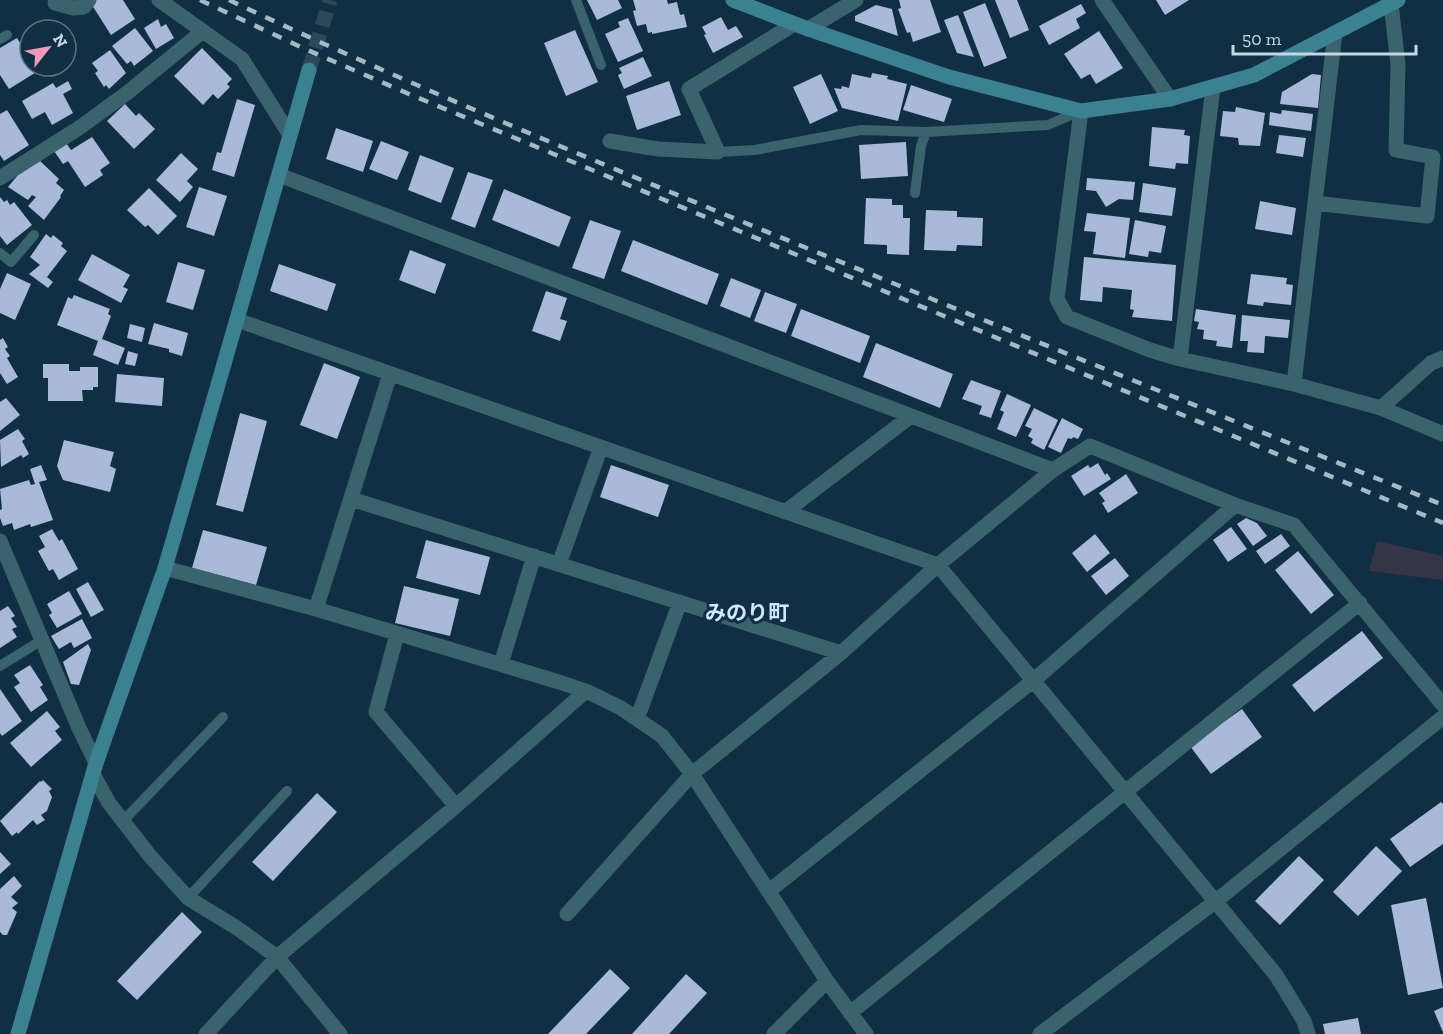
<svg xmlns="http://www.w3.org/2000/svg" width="1443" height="1034" font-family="'Zilla Slab','Noto Sans JP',serif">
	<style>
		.green { fill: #363548 }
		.building { fill: #a8b9d9 }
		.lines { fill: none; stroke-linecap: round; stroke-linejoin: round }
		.secondary-tunnel { stroke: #2c485a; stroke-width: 15; stroke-dasharray: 15 8; stroke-linecap: butt }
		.lane { stroke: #3a636d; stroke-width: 10 }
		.street { stroke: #3a636d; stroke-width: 15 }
		.secondary { stroke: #3c8192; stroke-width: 15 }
		.rail { stroke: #a5b8c6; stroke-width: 4.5; stroke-dasharray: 10 10; stroke-linecap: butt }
		.labels { text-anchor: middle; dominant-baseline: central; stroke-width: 6; stroke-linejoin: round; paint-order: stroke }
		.quarter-label { font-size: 21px; font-weight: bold; fill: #cde8fc; stroke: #112f42 }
	</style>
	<rect width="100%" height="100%" fill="#112f42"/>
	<path class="green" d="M1377,541L1443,556V580L1369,571Z"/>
	<path class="building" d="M92,0H123L135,19L111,35L90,2Z
		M587,0H618L622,8L597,20Z
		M633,0H667L668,4L677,2L680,15L684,14L687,27L652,34V32L648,33L646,24L637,26L633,11L636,10Z
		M899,0H930L941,32L913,42L910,32L907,33L898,9L901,8Z
		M995,0H1017L1029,30L1010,38Z
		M1156,0H1189L1165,15Z
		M985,3L1007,58L984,67L963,12Z
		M1081,4L1086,13L1076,19L1080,28L1049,45L1039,26Z
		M876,5L892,9L898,36L855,21V16Z
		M958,15L974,57L957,53L944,20Z
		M721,17L728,30L736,26L743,37L713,53L704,35L706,34L702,27Z
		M628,18L643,51L618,62L605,34L620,27L618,22Z
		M158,19L161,27L166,24L174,38L156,49L144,28Z
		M135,28L153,51L134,66L131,61L127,64L112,46Z
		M575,30L598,82L566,96L544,43Z
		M1099,31L1123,68L1096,84L1090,74L1081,79L1064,54Z
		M17,38L30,59V66H35L38,71L9,89L0,75V48Z
		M202,48L232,79L227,84L230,87L218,99L213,94L203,105L174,76Z
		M110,50L126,73L109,89L106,85L104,87L95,73L98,71L92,63Z
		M643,57L652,76L624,89L618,75L622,73L619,68Z
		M872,73L888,76L887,79L907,84L898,121L842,108L834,88L841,89L842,86L849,88L852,74L871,78Z
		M821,74L838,111L810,124L793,87Z
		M1312,74L1321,75L1318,108L1280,104L1282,92Z
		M68,81L72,89L63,94L73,113L52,125L45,112L32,119L22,101L53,83L56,88Z
		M669,81L681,115L637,130L626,96Z
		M911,85L952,99L944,122L903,110Z
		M237,99L255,105L234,177L212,170L217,152L221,153Z
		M125,104L136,116L139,113L155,129L134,149L107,121Z
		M1236,107L1265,113L1260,146L1239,145L1238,138L1220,136L1223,111L1235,112Z
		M7,110L29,145L4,161L0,155V114Z
		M1282,110L1313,114L1311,131L1269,125L1270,112L1281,114Z
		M1152,127L1185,130L1184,135L1190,136L1188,164L1176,163L1175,169L1149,166Z
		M336,128L373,141L363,172L326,159Z
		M1279,135L1306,138L1303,157L1276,153Z
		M92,137L110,163L100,170L103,175L85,187L68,161L63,164L54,151L66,143L71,150Z
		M381,141L409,152L397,180L369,169Z
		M906,142L908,176L861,179L859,145Z
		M181,153L198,169L187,181L193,187L180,202L156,180Z
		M420,155L454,168L441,203L408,190Z
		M38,159L59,179L56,183L64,190L60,196L61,197L44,220L28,206L36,197L32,195L28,200L8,187L22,170Z
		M468,172L493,180L475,228L451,219Z
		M1087,178L1135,182L1133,200L1119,199L1106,207L1096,191L1086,190Z
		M1143,183L1176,188L1172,216L1139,212Z
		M199,187L227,196L214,236L186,227Z
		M149,188L177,216L158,235L148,225L145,227L127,210Z
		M504,189L571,217L559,247L492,220Z
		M0,197L4,202L7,200L10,205L14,202L32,225L7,245L0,236Z
		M866,198L892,199V205H903V218H910L909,255L887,254V245L864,244Z
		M1260,201L1296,208L1292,235L1255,229Z
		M926,210L957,211V217L983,218L982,246L957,245L956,251L924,250Z
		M1087,213L1130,218L1125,258L1093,254L1096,232L1084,231Z
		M590,220L621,231L604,279L572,268Z
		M1135,220L1166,226L1161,253L1149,251L1148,257L1129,254Z
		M46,234L51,238L53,235L63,243L61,246L67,251L47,277L53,282L48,288L29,274L40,265L30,257Z
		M633,240L719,274L707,305L621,271Z
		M410,250L446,264L435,294L399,280Z
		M92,254L130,275L123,287L128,289L121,303L78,280Z
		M1084,257L1176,265L1172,321L1132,317L1134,310L1130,309L1132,290L1103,287L1102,302L1080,300Z
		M178,262L205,270L193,310L166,302Z
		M279,264L336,284L327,311L270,291Z
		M7,273L31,284L15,320L0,313V289Z
		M1251,274L1287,278L1286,284L1293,285L1291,305L1264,302L1263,306L1247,304Z
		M731,278L761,290L750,318L720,306Z
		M546,291L567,298L560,319L567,321L560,341L532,331Z
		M765,292L797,304L786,333L754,321Z
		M74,295L110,309L108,314L111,316L102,339L125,348L118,365L93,355L98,341L57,325L68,297L72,299Z
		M801,309L870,336L860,363L791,336Z
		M1196,309L1236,315L1232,348L1216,346L1217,341L1203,339L1204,330L1197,329L1199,322L1194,321Z
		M1242,315L1290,320L1288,338L1265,336L1264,353L1247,352L1248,341H1240Z
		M154,323L188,333L182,356L169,352V349L148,344Z
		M130,324L145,328L142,342L127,338Z
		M3,338L8,347L5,349L10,356L7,358L18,377L7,384L0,373V340Z
		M876,343L953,374L940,408L863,377Z
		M128,351L138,354L135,366L125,364Z
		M324,363L360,377L337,439L300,425Z
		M43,364H69V371H80V367H98V387H93V390H82L83,401H48V378H43Z
		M117,374L164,378L162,406L115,402Z
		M971,380L1001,391L991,418L979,414L982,406L962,399Z
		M1007,394L1031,405L1016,437L997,429L1004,412L1000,410Z
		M6,398L20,415L0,431V402Z
		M1034,408L1058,420L1044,450L1031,443L1033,439L1028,436L1032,429L1025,426Z
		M240,413L267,421L243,512L216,505Z
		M1062,418L1083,429L1078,439L1073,437L1072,439L1068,438L1061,453L1048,447Z
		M18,429L25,439L22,441L29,454L23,458L21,455L1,467L0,440Z
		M64,440L114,452L110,466L116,469L110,492L63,480L57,466Z
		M1098,463L1105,475L1107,473L1111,479L1084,496L1071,476L1088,465L1090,468Z
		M41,465L47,480L39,482L53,520L31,527L30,524L14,530L12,523L3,526L0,518V510L2,509L0,489L29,480L31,485L35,484L30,469Z
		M611,465L669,485L658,517L600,497Z
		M1126,474L1138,493L1108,513L1102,503L1105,501L1099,493Z
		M1246,518L1257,523L1267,536L1253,546L1237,524Z
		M1231,527L1247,549L1228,562L1213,540Z
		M52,529L59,541L62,539L78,569L59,580L53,569L49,571L38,551L45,547L39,536Z
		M203,530L267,547L256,585L192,568Z
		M1095,534L1110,553L1087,572L1072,553Z
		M1281,534L1290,546L1265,564L1256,551Z
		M426,540L490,557L480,595L416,578Z
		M1298,551L1334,595L1311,614L1275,570Z
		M1115,558L1129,576L1106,595L1091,576Z
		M88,582L104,610L91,617L76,589Z
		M404,586L459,599L450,636L395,623Z
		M69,591L82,614L57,628L49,615L52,613L47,604Z
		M8,606L15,616L11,618L17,627L12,629L17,637L0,648V611Z
		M82,619L92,638L74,648L71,642L59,649L51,636Z
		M1362,631L1383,658L1314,712L1292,685Z
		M88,644L91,650L79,685L71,684L63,662Z
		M30,665L43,685L40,687L48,700L31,712L14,687L20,683L14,675Z
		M0,689L22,721L2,736L0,733Z
		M1242,709L1262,737L1211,774L1190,746Z
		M47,711L60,727L55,731L62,740L31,767L10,743Z
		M43,780L52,789L49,791L52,797L47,811L41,815L45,820L37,825L33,820L18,834L17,832L12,836L0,821L40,781L41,782Z
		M317,793L337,812L273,881L252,862Z
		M1441,802L1443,804V844L1410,867L1390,839Z
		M1376,846L1402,871L1358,916L1333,892Z
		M0,852L11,864L0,874Z
		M1299,856L1324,880L1280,925L1255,901Z
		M14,876L22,886L11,897L18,903L12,908L17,912L7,935H3L0,932V889Z
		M1426,898L1443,988L1408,995L1391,905Z
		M182,912L202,932L137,1000L117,981Z
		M610,969L630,988L586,1034H548Z
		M686,974L707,993L669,1034H632Z
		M1443,1007V1032L1434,1011Z
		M1358,1018L1361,1034H1325L1323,1024Z"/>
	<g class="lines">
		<path class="secondary-tunnel" d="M309,70L330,0"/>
		<path class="lane" d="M576,0L601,65
			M0,39L7,35
			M718,152L755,150L861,130L926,132L1048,125L1080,111
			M915,193L921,146L926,132
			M0,253L11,262L34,235
			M0,666L42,640
			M123,821L223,717
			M188,898L287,791"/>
		<path class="street" d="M159,0L242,59L290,135
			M1102,0L1170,99
			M55,3L73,8L84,7L89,0
			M808,29L856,0
			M1335,33L1315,203L1427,216L1433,157L1396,150L1398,64L1391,4
			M1081,111L1057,299L1067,317L1150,350L1180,359L1294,384L1381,408L1443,434
			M610,141L658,149L718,152L689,89L794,24
			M279,175L1053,470
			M0,178L79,128L127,93L203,31
			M237,320L938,565L1276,975L1304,1021L1308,1034
			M1180,359L1213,87
			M1294,384L1315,203
			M1381,408L1431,363L1443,358
			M351,499L841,653
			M785,512L911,416
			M0,541L79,728L96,763
			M559,564L601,447
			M165,568L316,609L559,682L586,691L621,708L662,736L692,774L827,981L866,1034
			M316,609L390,374
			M397,634L376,712L456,806
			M501,664L534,556
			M637,719L680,602
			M93,774L109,803L150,856L188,898L237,928L277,957L340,1034
			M769,891L1034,680L1235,505
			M567,914L692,774L841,653L938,565L1053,470L1090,446L1235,505L1294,525L1443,705
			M850,1013L1360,603
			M206,1034L277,957L456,806L586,691
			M774,1034L827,981
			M1040,1034L1216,901L1443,717"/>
		<path class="secondary" d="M733,0L808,29L949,77L1081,111L1170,99L1254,75L1398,0
			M18,1034L96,763L165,568L309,70"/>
		<path class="rail" d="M200,0L305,49L409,94L1443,523
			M229,0C392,77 559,146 726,215C965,313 1204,409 1443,505"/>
	</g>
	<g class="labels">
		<g class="quarter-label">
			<text x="747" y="612">みのり町</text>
		</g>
	</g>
	<g transform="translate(48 48) rotate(59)"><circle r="28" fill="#112f42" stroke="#597282" stroke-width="1.5"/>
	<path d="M0-4.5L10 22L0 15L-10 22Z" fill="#ef9ab7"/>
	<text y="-9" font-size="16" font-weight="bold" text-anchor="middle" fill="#c6d6e3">N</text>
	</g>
	<path d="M1233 45v9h183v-9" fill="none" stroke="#c6d6e3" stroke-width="3"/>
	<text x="1242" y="45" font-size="18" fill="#c6d6e3" stroke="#112f42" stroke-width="4.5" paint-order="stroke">50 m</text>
</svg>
